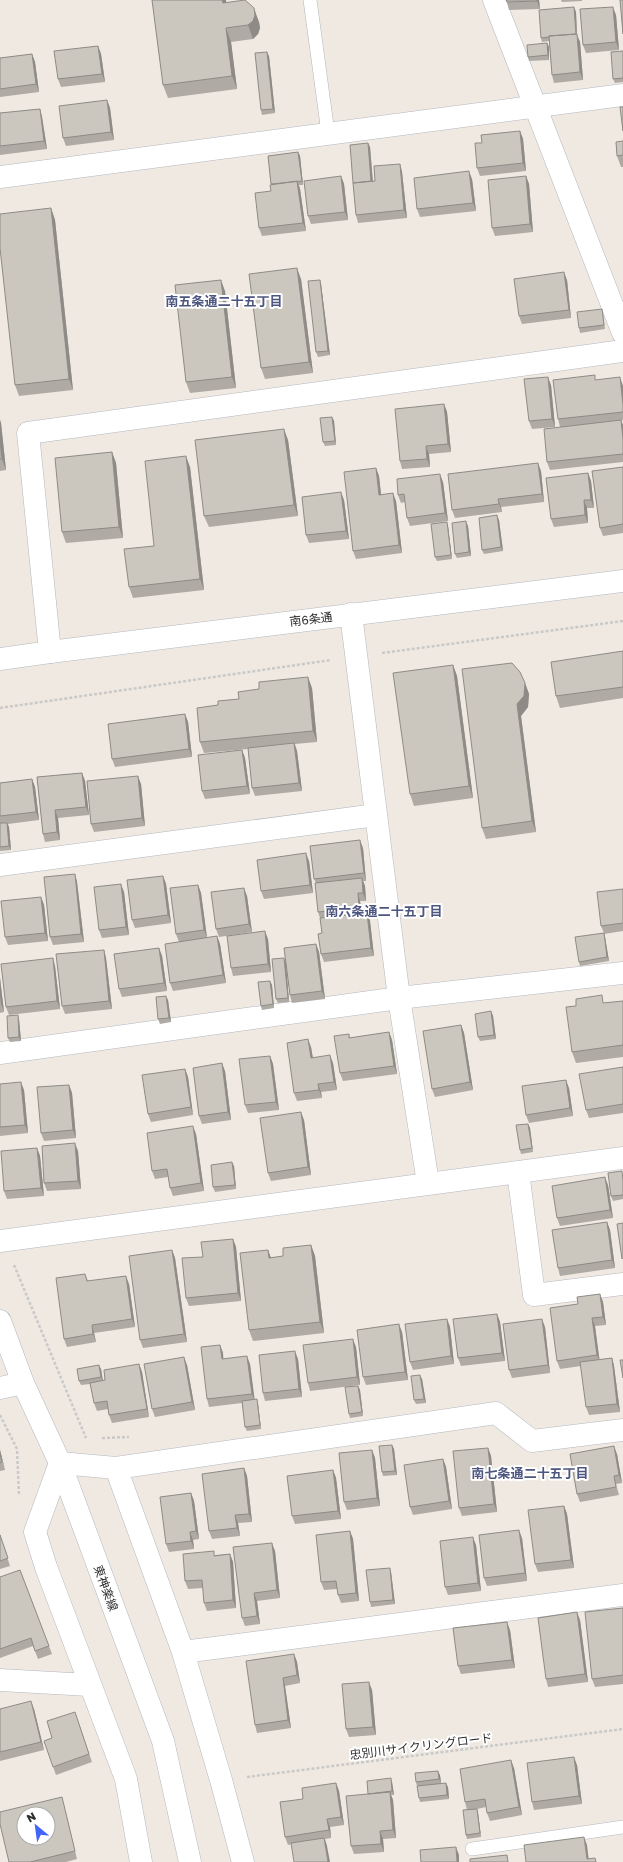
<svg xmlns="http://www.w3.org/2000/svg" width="623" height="1862" font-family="'Golos Text','Noto Sans JP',sans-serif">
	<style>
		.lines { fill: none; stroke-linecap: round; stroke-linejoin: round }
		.lane-casing { stroke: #b4b7c1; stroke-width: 14 }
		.street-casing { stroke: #b4b7c1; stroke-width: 23 }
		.secondary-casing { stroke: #b4b7c1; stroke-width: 23 }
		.path { stroke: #c9c9c9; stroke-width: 2.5; stroke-dasharray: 3 2; stroke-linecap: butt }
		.lane { stroke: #fff; stroke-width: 13 }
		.street { stroke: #fff; stroke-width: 22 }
		.secondary { stroke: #fff; stroke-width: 22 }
		.wall { fill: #afaba4 }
		.shaded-wall { fill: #8e8b86 }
		.building { fill: #cbc7bf; stroke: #8e8b86; fill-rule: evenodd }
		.labels { text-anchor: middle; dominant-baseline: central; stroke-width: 4; stroke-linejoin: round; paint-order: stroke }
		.street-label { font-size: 12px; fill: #2e2e2e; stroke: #fff }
		.neighbourhood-label { font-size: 13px; font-weight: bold; fill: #4d5680; stroke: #fff }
	</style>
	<rect width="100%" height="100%" fill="#efe9e1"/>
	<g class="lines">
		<defs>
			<path id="lane" d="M310,0L328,133
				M472,1849L623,1827"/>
			<path id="street" d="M494,0L623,333
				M0,177L623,95
				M351,614L399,998L428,1183
				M50,652L28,433L623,351
				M0,865L376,815
				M0,1053L399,998L623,973
				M518,1172L534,1295L623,1284
				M0,1241L623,1158
				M0,1388L23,1383
				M116,1468L183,1652L221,1780L243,1862
				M183,1652L623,1595
				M0,1680L89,1685
				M141,1862L126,1779L46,1567L35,1532L60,1463L116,1468L496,1413L532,1441L623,1430"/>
			<path id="secondary" d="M0,659L50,652L623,581
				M0,1321L23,1383L60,1463L163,1741L190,1862"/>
		</defs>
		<use href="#lane" class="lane-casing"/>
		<use href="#street" class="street-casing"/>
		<use href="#secondary" class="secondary-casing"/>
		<path class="path" d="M382,653L623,621
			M0,708L331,660
			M14,1265L86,1438
			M0,1415L17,1449L19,1495
			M102,1438L129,1437
			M247,1777L623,1729"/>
		<use href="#lane" class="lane"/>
		<use href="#street" class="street"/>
		<use href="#secondary" class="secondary"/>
	</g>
	<path class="wall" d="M152,0H226V2L259,22L260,28L258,34L253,39L231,42L237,89L168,98L163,85Z
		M506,0H539L540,9L509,10L507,2Z
		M561,0H582V1L562,2Z
		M574,7L576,12L577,35L580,42L583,80L554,83L552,75L549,41L542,42L541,38Z
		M616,15L619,50L586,53L583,45Z
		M547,43L549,47V60L529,61L528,57Z
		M98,46L101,54L105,82L61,87L58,79Z
		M623,51V82L615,83L613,79Z
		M32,54L35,62L39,92L0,97V58Z
		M269,56L275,113L262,115L261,110Z
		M107,100L110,108L114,140L66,146L63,138Z
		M40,109L42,117L47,149L0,155V113Z
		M520,131L523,139L526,171L480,176L477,168L482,143Z
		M623,141V167H621L617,156Z
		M368,143L370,147L373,181H375L400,164L402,172L407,218L358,223L356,215L353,183Z
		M298,152L300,156L303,185H299L300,189L306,231L262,236L259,228L271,191V185L268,156Z
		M341,176L344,184L348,220L311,224L308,216Z
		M526,176L529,184L533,232L495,236L492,228Z
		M472,179L476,211L420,217L417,209Z
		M51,208L55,220L73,390L19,396L15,385Z
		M301,279L313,373L265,379L261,368Z
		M320,280L321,284L330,355L318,357L316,352Z
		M567,280L571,318L522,324L519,316Z
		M225,291L236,388L190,393L186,382Z
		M602,309L603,313L605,329L580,333L579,328Z
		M597,380L623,386V420L621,421L623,425V462L550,470L547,462L560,427L558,419Z
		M551,385L555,427L532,429L529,421Z
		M444,404L447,412L451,452L429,454L430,467L402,469L400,461Z
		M332,417L334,421L336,445L325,446L323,442Z
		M0,420L1,423L6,470L0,471Z
		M288,440L298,516L209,527L204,516Z
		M112,452L116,463L123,538L66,543L62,532Z
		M190,467L204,590L133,598L129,587L154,546Z
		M623,467V533L603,536L600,528Z
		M376,468L379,476L381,495L396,501L402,553L356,559L353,551Z
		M541,471L544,502L501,507L502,512L455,518L452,510Z
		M588,473L591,481L594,508H587L588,523L554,527L551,519Z
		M443,482L448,521L410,526L407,518L405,502L401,503L398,495Z
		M344,500L349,539L309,543L306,535Z
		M499,520L503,551L484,554L482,550Z
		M448,526L452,559L437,561L435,557Z
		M468,526L471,556L457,558L455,554Z
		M623,651V698L560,708L556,696Z
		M453,665L457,676L473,798L414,806L410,794Z
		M525,683L529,694L528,707L521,716L536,832L486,839L482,828Z
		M312,688L317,742L295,744L297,751L302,791L255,796L252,788L248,749L204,753L200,742L218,705L239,699Z
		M185,714L188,722L192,757L115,767L112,759Z
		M242,750L245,758L250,794L205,799L202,791Z
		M82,773L85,781L89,815L58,818L60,840L45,842L43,834L37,777Z
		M32,779L35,787L39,820L8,824L9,827L11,850L0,851V783Z
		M141,784L145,826L94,832L91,824Z
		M363,848L366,881H363L365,886L366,901H360L362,913H367L370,921L374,956L324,962L321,954L322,933L320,918L318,912L316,883L314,879Z
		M309,861L313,893L264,899L261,891Z
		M75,874L77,882L84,942L53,945L50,937Z
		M163,876L166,884L171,923L135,928L132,920Z
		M198,885L201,893L207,938L217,936L220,944L226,983L173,991L170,983L179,942L176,934Z
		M623,889V931L604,934L605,937L609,961L580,966L579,962L604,933L601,926Z
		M124,892L129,935L102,938L99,930Z
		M247,896L252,932L219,937L216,929Z
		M41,897L44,905L48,941L8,945L5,937Z
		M268,939L271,972L233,976L231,968Z
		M316,944L319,952L325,999L292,1003L290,995L286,967L289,1002L278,1003L276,999L286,961Z
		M159,948L162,956L167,991L122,997L119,989Z
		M104,950L106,958L112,1009L65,1014L62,1006Z
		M55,966L60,1009L9,1015L6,1007Z
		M0,978L4,1012L0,1013Z
		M270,981L272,985L274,1008L262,1010L261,1006Z
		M168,1000L171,1022L160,1024L158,1019Z
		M623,1001V1057L576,1063L572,1052L576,1006Z
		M491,1011L493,1016L496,1039L480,1041L478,1037Z
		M19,1019L21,1041L10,1042L8,1038Z
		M461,1025L464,1033L473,1090L435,1097L432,1089Z
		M389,1032L392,1040L397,1074L343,1081L340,1073L349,1034L350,1038Z
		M311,1047L313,1058L333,1063L337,1090L321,1092L322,1098L297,1101L294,1093Z
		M270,1056L273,1064L279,1110L248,1113L245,1105Z
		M623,1067V1113L589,1118L586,1110Z
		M185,1069L188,1077L193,1115L151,1122L148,1114Z
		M225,1071L231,1120L202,1124L199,1116Z
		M0,1084L24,1090L28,1133L0,1136Z
		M69,1085L72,1093L76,1138L44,1141L41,1133Z
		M569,1088L573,1116L529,1123L526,1115Z
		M304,1120L311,1175L271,1181L268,1173Z
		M528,1124L530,1128L533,1152L521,1154L520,1150Z
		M196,1134L204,1191L173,1196L170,1188L168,1177L155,1179L152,1171Z
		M37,1148L40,1156L44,1196L7,1199L4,1191Z
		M78,1151L81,1189L47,1191L44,1183Z
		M234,1166L236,1189L215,1192L213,1187Z
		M623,1175V1199L613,1201L611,1196Z
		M608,1185L613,1218L560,1226L557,1218Z
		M607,1222L610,1230L615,1268L560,1276L558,1268Z
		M233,1239L236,1247L241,1301L189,1306L186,1298L203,1257Z
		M311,1245L315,1256L324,1333L253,1341L249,1330L268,1250L271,1258L283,1256Z
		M172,1250L175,1258L187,1342L143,1348L140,1340Z
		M85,1274L88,1281L129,1284L135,1327L94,1333L96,1342L67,1347L64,1339Z
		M600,1294L603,1302L606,1325L595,1326L599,1360L612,1358L614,1366L620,1412L589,1415L586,1407L581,1366L560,1369L557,1361L578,1304Z
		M497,1314L500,1322L505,1361L461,1366L458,1358Z
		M447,1319L450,1327L454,1364L413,1370L410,1362Z
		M545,1327L550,1373L512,1378L509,1370Z
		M402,1332L408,1380L366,1385L363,1377Z
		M220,1345L223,1353V1359L250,1364L254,1400L258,1404L261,1429L247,1431L245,1427L242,1403L209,1407L207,1399Z
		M356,1347L360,1385L310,1391L308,1383Z
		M298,1359L302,1397L265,1401L263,1393Z
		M139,1364L142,1372L149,1417L112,1423L109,1415L108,1409L97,1411L94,1403L90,1384L81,1385L79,1381L101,1369L103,1381L105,1380Z
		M187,1365L195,1410L155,1417L152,1409Z
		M422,1379L426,1403L416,1404L414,1400Z
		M358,1386L360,1390L363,1416L350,1418L349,1414Z
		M392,1445L394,1449L397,1475L383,1476L382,1472Z
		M488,1448L491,1456L497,1512L462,1516L459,1508Z
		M0,1450L5,1470L0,1471Z
		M372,1450L375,1458L380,1506L347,1510L344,1502Z
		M617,1454L622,1483L616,1484L619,1495L580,1502L577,1494Z
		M443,1459L446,1467L452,1509L413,1515L410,1507Z
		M244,1468L247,1476L252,1522L238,1523L240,1536L212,1539L209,1531Z
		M333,1470L336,1478L341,1519L295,1524L292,1516Z
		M191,1493L194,1501L199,1539L193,1540L194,1549L169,1552L166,1544Z
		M564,1506L567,1514L574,1568L538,1572L535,1564Z
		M350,1531L353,1539L359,1601L341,1603L338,1595L337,1589L324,1590L321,1582Z
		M0,1534L10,1566L0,1569Z
		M522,1538L527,1581L487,1586L484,1578Z
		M476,1545L481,1591L448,1595L445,1587Z
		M275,1551L280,1598L257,1601L260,1624L245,1626L242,1618Z
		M230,1554L233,1562L236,1608L207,1611L204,1603L203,1588L188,1589L185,1581L215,1555Z
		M20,1570L52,1654L38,1659L33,1646L0,1658V1577Z
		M391,1572L395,1604L371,1607L370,1602Z
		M623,1608V1684L595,1687L592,1679Z
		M580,1620L588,1682L548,1687L546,1679Z
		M510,1630L515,1668L461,1674L458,1666Z
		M294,1654L297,1662L300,1683L285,1686L291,1728L257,1733L255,1725Z
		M372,1690L376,1735L349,1737L346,1729Z
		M0,1709H34L44,1750L0,1761Z
		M75,1712L92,1762L56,1775L44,1741L52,1738Z
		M577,1765L582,1804L534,1810L532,1802Z
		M514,1768L522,1815L490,1821L487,1813L486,1807L477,1809L478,1813L481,1837L467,1839L466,1835L467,1810L465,1802Z
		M440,1775L441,1783L448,1787L449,1799L420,1802L419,1798L417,1786L416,1782Z
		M392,1782L394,1795H391L393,1800L396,1838L383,1839L384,1852L354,1854L351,1846L368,1794Z
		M336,1783L339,1791L344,1825L330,1827L331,1838L325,1839L327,1846L291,1844L288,1845L285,1837L303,1799Z
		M64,1805L77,1859L66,1862H9Z"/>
	<path class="shaded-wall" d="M222,0H226L228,16L223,3Z
		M537,0H539L540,9L537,1Z
		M574,7L576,12L577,35L580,42L583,80L580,72Z
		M613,7L616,15L619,50L616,42Z
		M254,8L259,22L260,28L258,34L253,39L248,25Z
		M226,28L231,42L237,89L232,76Z
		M547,43L549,47V60L548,55Z
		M98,46L101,54L105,82L102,74Z
		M267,52L269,56L275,113L273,109Z
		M32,54L35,62L39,92L36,84Z
		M107,100L110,108L114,140L111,132Z
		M40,109L42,117L47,149L44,141Z
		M520,131L523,139L526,171L523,163Z
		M368,143L370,147L373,185L371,181Z
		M298,152L300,156L303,185L302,181Z
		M400,164L402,172L407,218L404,210Z
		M469,171L472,179L476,211L473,203Z
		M341,176L344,184L348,220L345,212Z
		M526,176L529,184L533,232L530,224Z
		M297,181L300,189L306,231L303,223Z
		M51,208L55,220L73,390L69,379Z
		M297,268L301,279L313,373L309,362Z
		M564,272L567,280L571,318L569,310Z
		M221,280L225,291L236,388L232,377Z
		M320,280L321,284L330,355L328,351Z
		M548,377L551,385L555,427L552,419Z
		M620,377L623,386V405Z
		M444,404L447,412L451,452L448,444Z
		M332,417L334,421L336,445L335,441Z
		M0,420L1,423L6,470L2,459L0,440Z
		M621,420L623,425V439Z
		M284,429L288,440L298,516L294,505Z
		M426,446L429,454L430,467L427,459Z
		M112,452L116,463L123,538L119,527Z
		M186,456L190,467L204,590L200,579Z
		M538,463L541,471L544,502L542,494Z
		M376,468L379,476L382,503L379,495Z
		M588,473L591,481L594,508L591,500Z
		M440,474L443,482L448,521L445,513Z
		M341,492L344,500L349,539L346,531Z
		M393,493L396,501L402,553L399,545Z
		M498,499L501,507L502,512L499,504Z
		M584,500L587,508L588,523L585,515Z
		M497,515L499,520L503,551L501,547Z
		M466,521L468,526L471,556L469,552Z
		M447,522L448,526L452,559L451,555Z
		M453,665L457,676L473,798L469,786Z
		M308,677L312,688L317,742L313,731Z
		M525,683L529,694L528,707L521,716L536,832L532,821L517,704Z
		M185,714L188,722L192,757L189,749Z
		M294,743L297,751L302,791L299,783Z
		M242,750L245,758L250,794L247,786Z
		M82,773L85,781L89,815L86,807Z
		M138,776L141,784L145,826L142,818Z
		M32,779L35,787L39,820L36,812Z
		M55,810L58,818L60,840L57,832Z
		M7,823L9,827L11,850L9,846Z
		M360,840L363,848L366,881L364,873Z
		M306,853L309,861L313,893L310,885Z
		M75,874L77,882L84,942L81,934Z
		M163,876L166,884L171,923L168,915Z
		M362,878L365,886L366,901L363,893Z
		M121,884L124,892L129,935L126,927Z
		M198,885L201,893L207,938L204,930Z
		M244,888L247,896L252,932L249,924Z
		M358,893L360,901L362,916L359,908Z
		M41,897L44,905L48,941L45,933Z
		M367,913L370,921L374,956L371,948Z
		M265,931L268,939L271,972L268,964Z
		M604,933L605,937L609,961L607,957Z
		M217,936L220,944L226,983L223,975Z
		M316,944L319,952L325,999L322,991Z
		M159,948L162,956L167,991L164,983Z
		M104,950L106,958L112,1009L109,1001Z
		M53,958L55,966L60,1009L57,1001Z
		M284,958L286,962L289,1002L288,998Z
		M0,978L4,1012L1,1004L0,995Z
		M270,981L272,985L274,1008L273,1004Z
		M166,996L168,1000L171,1022L169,1018Z
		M491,1011L493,1016L496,1039L494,1035Z
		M18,1015L19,1019L21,1041L19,1037Z
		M461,1025L464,1033L473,1090L470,1082Z
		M389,1032L392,1040L397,1074L394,1066Z
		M308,1039L311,1047L314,1066L311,1058Z
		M330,1055L333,1063L337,1090L334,1082Z
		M270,1056L273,1064L279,1110L276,1102Z
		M222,1063L225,1071L231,1120L228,1112Z
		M185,1069L188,1077L193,1115L191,1107Z
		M566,1080L569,1088L573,1116L570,1108Z
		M21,1082L24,1090L28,1133L25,1125Z
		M318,1084L321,1092L322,1098L319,1090Z
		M69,1085L72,1093L76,1138L73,1130Z
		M301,1112L304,1120L311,1175L308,1167Z
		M528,1124L530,1128L533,1152L532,1148Z
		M193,1126L196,1134L204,1191L201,1183Z
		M75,1143L78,1151L81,1189L78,1181Z
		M37,1148L40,1156L44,1196L41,1188Z
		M232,1162L234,1166L236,1189L235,1185Z
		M605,1177L608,1185L613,1218L610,1210Z
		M607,1222L610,1230L615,1268L612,1260Z
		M233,1239L236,1247L241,1301L238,1293Z
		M311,1245L315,1256L324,1333L320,1322Z
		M172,1250L175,1258L187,1342L184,1334Z
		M268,1250L272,1261L269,1258Z
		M126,1276L129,1284L135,1327L132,1319Z
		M600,1294L603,1302L606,1325L603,1317Z
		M497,1314L500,1322L505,1361L502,1353Z
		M592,1318L595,1326L600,1363L597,1355Z
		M447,1319L450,1327L454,1364L451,1356Z
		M542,1319L545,1327L550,1373L548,1365Z
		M399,1324L402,1332L408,1380L405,1372Z
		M92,1325L94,1333L96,1342L93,1334Z
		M353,1339L356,1347L360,1385L357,1377Z
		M220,1345L223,1353L224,1367L222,1359Z
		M295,1351L298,1359L302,1397L299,1389Z
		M247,1356L250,1364L255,1402L252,1394Z
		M184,1357L187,1365L195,1410L192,1402Z
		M612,1358L614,1366L620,1412L617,1404Z
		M139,1364L142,1372L149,1417L147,1409Z
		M99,1365L101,1369L103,1382L101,1377Z
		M420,1375L422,1379L426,1403L424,1399Z
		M358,1386L360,1390L363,1416L362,1412Z
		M257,1399L258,1404L261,1429L260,1425Z
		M392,1445L394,1449L397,1475L395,1471Z
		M614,1446L617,1454L622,1483L619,1475Z
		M488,1448L491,1456L497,1512L494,1504Z
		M0,1450L5,1470L0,1453Z
		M372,1450L375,1458L380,1506L377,1498Z
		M443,1459L446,1467L452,1509L449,1501Z
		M244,1468L247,1476L252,1522L249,1514Z
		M333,1470L336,1478L341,1519L338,1511Z
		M191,1493L194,1501L199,1539L196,1531Z
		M564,1506L567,1514L574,1568L571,1560Z
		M235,1515L238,1523L240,1536L237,1528Z
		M519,1530L522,1538L527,1581L525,1573Z
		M350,1531L353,1539L359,1601L356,1593Z
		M190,1532L193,1540L194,1549L191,1541Z
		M473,1537L476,1545L481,1591L478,1583Z
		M272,1543L275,1551L280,1598L277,1590Z
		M230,1554L233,1562L236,1608L233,1600Z
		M390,1568L391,1572L395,1604L393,1600Z
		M254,1593L257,1601L260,1624L257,1616Z
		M577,1612L580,1620L588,1682L585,1674Z
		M507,1622L510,1630L515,1668L512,1660Z
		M294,1654L297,1662L300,1683L297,1675Z
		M283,1678L285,1686L291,1728L288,1720Z
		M369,1682L372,1690L376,1735L373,1727Z
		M31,1701L34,1709L44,1750L41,1742Z
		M574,1757L577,1765L582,1804L579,1796Z
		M511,1760L514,1768L522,1815L519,1807Z
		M438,1771L440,1775L441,1783L439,1779Z
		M391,1778L392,1782L394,1795L392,1791Z
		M336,1783L339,1791L344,1825L341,1817Z
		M446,1783L448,1787L449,1799L447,1795Z
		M390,1792L393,1800L396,1838L393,1830Z
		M477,1809L478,1813L481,1837L480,1833Z
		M327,1819L330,1827L331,1838L329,1830Z
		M380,1831L383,1839L384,1852L381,1844Z
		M584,1837L587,1845L589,1862L587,1859Z
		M324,1838L327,1846L330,1862H328Z
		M456,1847L459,1855V1862H457Z"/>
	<path class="building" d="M152,0H222L223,3L245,0L254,8L255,15L253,21L248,25L226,28L232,76L163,85Z
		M506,0H537V1L507,2Z
		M620,0H623V34Z
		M574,7L576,34L549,36V37L541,38L539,10Z
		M613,7L616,42L583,45L580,9Z
		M577,34L580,72L552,75L549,36Z
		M547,43L548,55L528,57L527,45Z
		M98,46L102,74L58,79L54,51Z
		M623,51V78L613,79L611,52Z
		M267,52L273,109L261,110L255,53Z
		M32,54L36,84L0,89V58Z
		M107,100L111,132L63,138L59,106Z
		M620,107H623V131Z
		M40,109L44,141L0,146V113Z
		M520,131L523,163L477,168L475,143H482L481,135Z
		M623,141V155L617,156L616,142Z
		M368,143L371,181L353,183L350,145Z
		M298,152L302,181L271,184L268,156Z
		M400,164L404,210L356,215L353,183L375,181L374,166Z
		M469,171L473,203L417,209L414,178Z
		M341,176L345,212L308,216L304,181Z
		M526,176L530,224L492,228L488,180Z
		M297,181L303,223L259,228L255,193L271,191L270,185Z
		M51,208L69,379L15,385L0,248V214Z
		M297,268L309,362L261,368L249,274Z
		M564,272L569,310L519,316L514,279Z
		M221,280L232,377L186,382L175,285Z
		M320,280L328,351L316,352L308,281Z
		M602,309L604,325L579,328L577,312Z
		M595,375V380L620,377L623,405V412L558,419L553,380Z
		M548,377L552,419L529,421L524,379Z
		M444,404L448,444L426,446L427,459L400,461L395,409Z
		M332,417L335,441L323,442L320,418Z
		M621,420L623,439V454L547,462L544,429Z
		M284,429L294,505L204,516L195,440Z
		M0,440L2,459H0Z
		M112,452L119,527L62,532L55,458Z
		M186,456L200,579L129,587L124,549L154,546L145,461Z
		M538,463L542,494L498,499L499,504L452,510L448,474Z
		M623,467V524L600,528L592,471Z
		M376,468L379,495L393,493L399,545L353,551L344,472Z
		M588,473L591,500H584L585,515L551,519L546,478Z
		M440,474L445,513L407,518L404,494L398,495L397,479Z
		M341,492L346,531L306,535L302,497Z
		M497,515L501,547L482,550L479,518Z
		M466,521L469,552L455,554L452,523Z
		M447,522L451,555L435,557L431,524Z
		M623,651V687L556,696L551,662Z
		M512,663L520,672L525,683L524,696L517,704L532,821L482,828L462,669Z
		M453,665L469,786L410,794L393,673Z
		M308,677L313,731L200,742L197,708L218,705V701L239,699L238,692L259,689V682Z
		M185,714L189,749L112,759L108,724Z
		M294,743L299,783L252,788L248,748Z
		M242,750L247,786L202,791L198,755Z
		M82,773L86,807L55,810L57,832L43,834L37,777Z
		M138,776L142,818L91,824L87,781Z
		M32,779L36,812L0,816V783Z
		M0,823H7L9,846L0,847Z
		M360,840L364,873L314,879L310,846Z
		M306,853L310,885L261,891L257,860Z
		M75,874L81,934L50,937L44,877Z
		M163,876L168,915L132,920L127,880Z
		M362,878L363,893H358L359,908L318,912L315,883Z
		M121,884L126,927L99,930L94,887Z
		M198,885L204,930L176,934L170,888Z
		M244,888L249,924L216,929L211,892Z
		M623,889V923L601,926L597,892Z
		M41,897L45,933L5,937L1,901Z
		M367,913L371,948L321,954L318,934L322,933L320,918Z
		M265,931L268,964L231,968L227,936Z
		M604,933L607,957L579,962L575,937Z
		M217,936L223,975L170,983L165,944Z
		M316,944L322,991L290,995L284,948Z
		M159,948L164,983L119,989L114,954Z
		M104,950L109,1001L62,1006L56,954Z
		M53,958L57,1001L6,1007L1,964Z
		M284,958L288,998L276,999L272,959Z
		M270,981L273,1004L261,1006L258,982Z
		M602,995L603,1003L623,1001V1045L572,1052L566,1007L576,1006V999Z
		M166,996L169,1018L158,1019L156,997Z
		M491,1011L494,1035L478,1037L475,1014Z
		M18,1015L19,1037L8,1038L7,1016Z
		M461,1025L470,1082L432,1089L423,1031Z
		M389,1032L394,1066L340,1073L334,1036L349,1034V1038Z
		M308,1039L311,1058L330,1055L334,1082L318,1084L319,1090L294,1093L287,1043Z
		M270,1056L276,1102L245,1105L239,1059Z
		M222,1063L228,1112L199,1116L193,1068Z
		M623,1067V1104L586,1110L579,1074Z
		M185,1069L191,1107L148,1114L142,1075Z
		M566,1080L570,1108L526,1115L522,1086Z
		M21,1082L25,1125L0,1127V1084Z
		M69,1085L73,1130L41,1133L37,1087Z
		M301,1112L308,1167L268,1173L260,1118Z
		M528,1124L532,1148L520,1150L516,1125Z
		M193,1126L201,1183L170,1188L167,1169L152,1171L147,1133Z
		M75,1143L78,1181L44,1183L42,1146Z
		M37,1148L41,1188L4,1191L1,1151Z
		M232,1162L235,1185L213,1187L211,1165Z
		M622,1171L623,1181V1195L611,1196L608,1173Z
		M605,1177L610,1210L557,1218L552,1186Z
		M607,1222L612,1260L558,1268L552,1230Z
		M623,1223V1258L622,1259L617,1224Z
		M233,1239L238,1293L186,1298L182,1258L203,1257L201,1242Z
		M311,1245L320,1322L249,1330L240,1253L268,1250L269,1258L283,1256V1248Z
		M172,1250L184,1334L140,1340L129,1256Z
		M85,1274L87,1281L126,1276L132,1319L92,1325L93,1334L64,1339L56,1278Z
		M600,1294L603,1317L592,1318L597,1355L557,1361L550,1308L578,1304L577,1297Z
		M497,1314L502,1353L458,1358L453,1319Z
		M447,1319L451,1356L410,1362L405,1324Z
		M542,1319L548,1365L509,1370L503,1324Z
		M399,1324L405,1372L363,1377L357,1330Z
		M353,1339L357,1377L308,1383L303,1345Z
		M220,1345L222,1359L247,1356L252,1394L207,1399L201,1347Z
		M295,1351L299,1389L263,1393L259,1355Z
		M184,1357L192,1402L152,1409L144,1364Z
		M612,1358L617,1404L586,1407L580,1362Z
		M620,1360H623V1378Z
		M139,1364L147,1409L109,1415L107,1401L94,1403L90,1383L105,1380L104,1370Z
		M99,1365L101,1377L79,1381L77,1369Z
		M420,1375L424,1399L414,1400L411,1376Z
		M358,1386L362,1412L349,1414L345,1387Z
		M257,1399L260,1425L245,1427L242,1401Z
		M392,1445L395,1471L382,1472L379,1446Z
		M614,1446L619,1475L614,1476L616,1487L577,1494L570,1454Z
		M488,1448L494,1504L459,1508L453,1451Z
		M372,1450L377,1498L344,1502L339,1453Z
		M0,1453L2,1462L0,1463Z
		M443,1459L449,1501L410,1507L404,1465Z
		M244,1468L249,1514L235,1515L237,1528L209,1531L202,1474Z
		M333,1470L338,1511L292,1516L287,1476Z
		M191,1493L196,1531L190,1532L191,1541L166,1544L160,1497Z
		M564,1506L571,1560L535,1564L528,1510Z
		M519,1530L525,1573L484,1578L479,1535Z
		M350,1531L356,1593L338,1595L336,1581L321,1582L316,1535Z
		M0,1535L8,1558L0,1561Z
		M473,1537L478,1583L445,1587L440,1541Z
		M272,1543L277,1590L254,1593L257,1616L242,1618L233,1547Z
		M214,1551V1556L230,1554L233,1600L204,1603L202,1580L185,1581L183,1554Z
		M390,1568L393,1600L370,1602L366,1570Z
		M20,1570L49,1646L35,1651L31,1638L0,1649V1577Z
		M623,1608V1675L592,1679L585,1612Z
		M577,1612L585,1674L546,1679L538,1618Z
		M507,1622L512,1660L458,1666L453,1628Z
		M294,1654L297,1675L283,1678L288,1720L255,1725L246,1661Z
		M369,1682L373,1727L346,1729L342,1684Z
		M31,1701L41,1742L0,1752V1709Z
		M75,1712L89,1754L53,1767L44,1741L52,1738L47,1721Z
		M574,1757L579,1796L532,1802L527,1763Z
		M511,1760L519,1807L487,1813L485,1799L465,1802L460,1769Z
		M438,1771L439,1779L416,1782L415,1773Z
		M391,1778L392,1791L368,1794L367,1781Z
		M336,1783L341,1817L327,1819L329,1830L285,1837L280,1802L303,1799L302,1788Z
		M446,1783L447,1795L419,1798L417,1786Z
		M390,1792L393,1830L380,1831L381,1844L351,1846L346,1796Z
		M62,1797L75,1851L30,1862H9L0,1824V1812ZM24,1814H48V1838H24Z
		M477,1809L480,1833L466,1835L463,1810Z
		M584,1837L587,1859L595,1858L596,1862H526L524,1845Z
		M324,1838L328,1862H294L291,1843Z
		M456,1847L457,1862H421L420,1850Z
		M507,1855L508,1862H470V1859Z"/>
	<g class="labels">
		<g class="street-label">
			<text transform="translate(311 619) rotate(-7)">南6条通</text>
			<text transform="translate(106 1588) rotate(70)">東神楽線</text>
			<text transform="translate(421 1746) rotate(-7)">忠別川サイクリングロード</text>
		</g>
		<g class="neighbourhood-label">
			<text x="224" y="301">南五条通二十五丁目</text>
			<text x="384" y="911">南六条通二十五丁目</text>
			<text x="530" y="1473">南七条通二十五丁目</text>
		</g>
	</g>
	<g transform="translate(36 1826) rotate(331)"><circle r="19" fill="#ffffff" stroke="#ababab"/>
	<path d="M0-3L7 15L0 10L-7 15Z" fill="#4264fb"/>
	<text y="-6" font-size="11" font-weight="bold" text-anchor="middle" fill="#2e2e2e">N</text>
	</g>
</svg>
